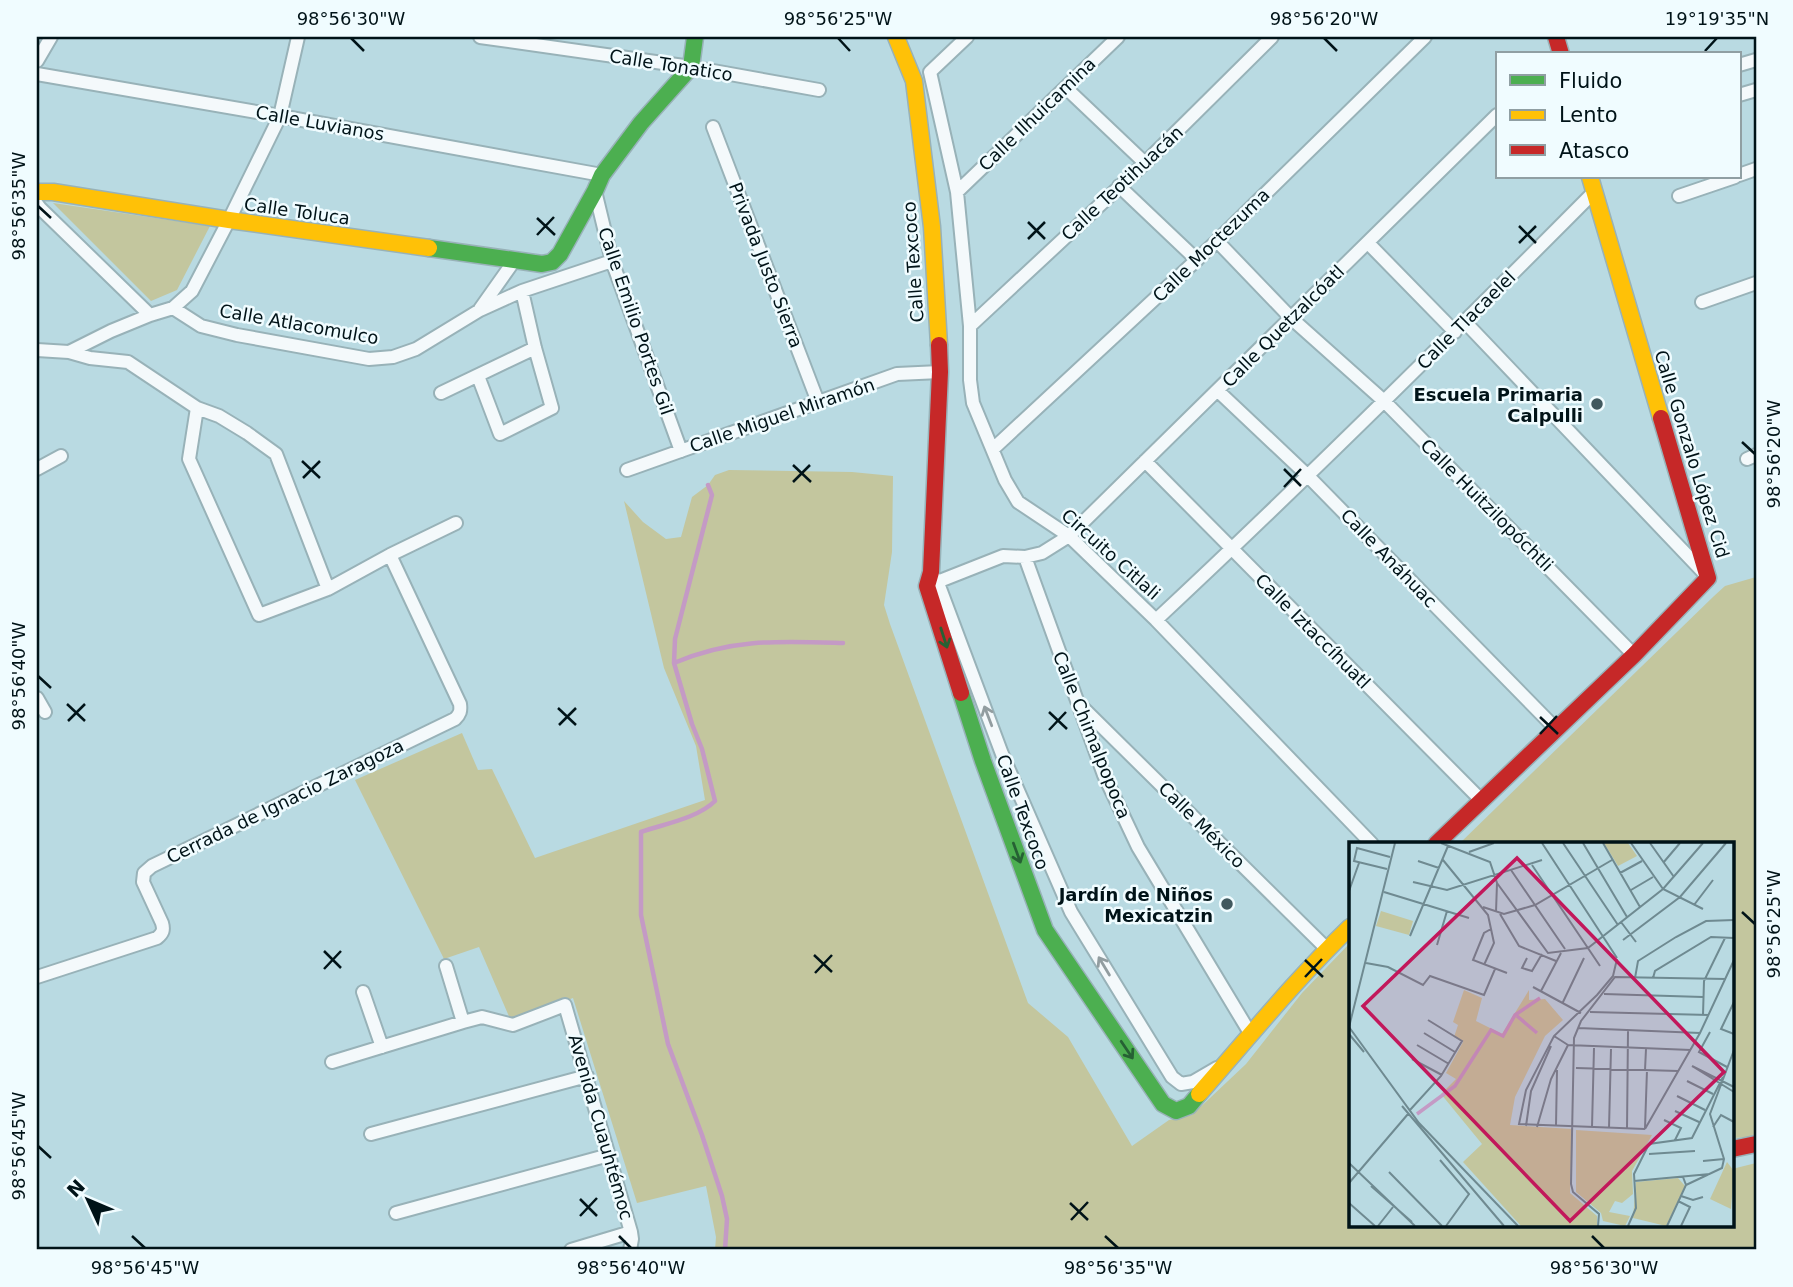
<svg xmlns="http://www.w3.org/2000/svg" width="1793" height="1287" font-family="'DejaVu Sans',sans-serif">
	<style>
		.green { fill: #c3c69e }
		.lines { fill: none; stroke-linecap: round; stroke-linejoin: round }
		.stream { stroke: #c49ac5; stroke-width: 4.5 }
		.street-casing { stroke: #98b2b8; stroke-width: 16 }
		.fast-casing { stroke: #98b2b8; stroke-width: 19 }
		.slow-casing { stroke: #98b2b8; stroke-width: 19 }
		.jam-casing { stroke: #98b2b8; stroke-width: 19 }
		.street { stroke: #f4f9fb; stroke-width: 12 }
		.fast { stroke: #4caf50; stroke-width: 16 }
		.slow { stroke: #ffc107; stroke-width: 16 }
		.jam { stroke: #c62828; stroke-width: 16 }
		.oneway { stroke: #266134 }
		.oneway2 { stroke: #929da0 }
		.ticks { fill: none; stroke: #001318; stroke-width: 2.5 }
		.poi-dot { fill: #41595f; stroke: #f0fcff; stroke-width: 2.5 }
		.labels { text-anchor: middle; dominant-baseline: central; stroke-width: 5; stroke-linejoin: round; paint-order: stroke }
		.street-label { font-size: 18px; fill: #001318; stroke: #f0fcff }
		.poi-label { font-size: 18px; font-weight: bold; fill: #001318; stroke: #f0fcff; text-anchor: end }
		.inset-river { fill: none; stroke: #c49ac5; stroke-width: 3.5 }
		.inset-road { fill: none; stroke: #6f8a91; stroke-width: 2 }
		.view { fill: #c2185b; fill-opacity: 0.15; stroke: #c2185b; stroke-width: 3.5 }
		.inset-edge { fill: none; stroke: #001318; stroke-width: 3.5 }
		.neatline { fill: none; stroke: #001318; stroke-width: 2.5 }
		.ticks-label { font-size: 18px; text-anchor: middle; fill: #001318 }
	</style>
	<rect width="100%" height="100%" fill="#b9dae2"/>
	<path class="green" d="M53,203L210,226L177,290L151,301Z
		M729,470L852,472L893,476L892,552L884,605L890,624L1028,1003L1068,1037L1132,1146L1169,1120L1192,1115L1246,1064L1302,993L1350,943V1226H1732V1169L1756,1163V1250H715L716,1237L706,1186L637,1203L573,998L511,1021L479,947L444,959L355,780L462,733L478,770L492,769L535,858L705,800L696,746L664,668L624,501L643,522L666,539L681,537L692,497L708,485L715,475Z
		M1756,577V1137L1732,1138V844H1459L1714,596L1725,586Z"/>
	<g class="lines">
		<path class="stream" d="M708,485L712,495L675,639L674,663L692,724L702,749L715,801C698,818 664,824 641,832V915L668,1044L702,1135L722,1196L727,1219L725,1250
			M674,663C732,638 781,641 843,643"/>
		<defs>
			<path id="street" d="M480,37L691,67L819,90
				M967,37L930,72L957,192L970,326V380L973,403L1005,480L1018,502L1069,536L1156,620L1372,844
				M37,61L51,37
				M1739,65L1756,60
				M37,74L280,116L602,175
				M1066,88L1145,163
				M1739,95L1756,90
				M713,127L818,402
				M1739,175L1756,169
				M1119,186L1197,260
				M595,191L612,261L681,451
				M957,192L1118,37
				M1679,196L1735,177
				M37,204L40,208L150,315
				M1217,241L1291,318L1384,401L1634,655
				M1368,243L1455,332
				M1702,302L1756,283
				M173,308L201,326L237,335L369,359L393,357L416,349L480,310L522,291L612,261
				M480,309L514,261
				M1465,322L1706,575
				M970,326L1145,163L1272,37
				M37,350L69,352L90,358L128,362L197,408L219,416L247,433L276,454L328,589
				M69,352L111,331L150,315L173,308L192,291L229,220L280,116L298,37
				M478,376L500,434L552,408L535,348L522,291
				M1218,391L1307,475L1557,730
				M441,393L535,348
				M197,408L189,459L259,615L328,589L390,555L456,523
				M993,449L1217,241L1425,37
				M1747,459L1756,455
				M1145,461L1481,800
				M37,469L61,456
				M627,470L897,374L940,372
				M1025,557L1042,553L1069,536L1497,115
				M933,576L938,583L1002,754L1071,912L1172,1077L1181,1084L1193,1082L1217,1068
				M927,586L1003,556L1025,557L1104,775L1138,847L1250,1033
				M1156,620C1305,481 1450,337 1594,192
				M37,698L45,712
				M1080,705L1327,949
				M446,966L463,1022
				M37,977L157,938C163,933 164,930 162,923L143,882L144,873L152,866L455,719C460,714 461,711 460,704L390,555
				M363,992L382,1047
				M332,1062L463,1022L482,1017L513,1025L565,1005L631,1232L632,1239L630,1250
				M371,1134L587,1076
				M396,1213L609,1155
				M571,1250L631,1232"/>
			<path id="fast" d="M429,248L542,264L552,262L560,254L595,191L602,175L641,123L691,67L695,37
				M961,693L983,761L1045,930L1163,1104L1176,1111L1189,1106L1199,1094"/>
			<path id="slow" d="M896,37L914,81L932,227L939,345
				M1590,177L1661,418
				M37,192H53L229,220L429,248
				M1199,1094C1249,1037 1296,979 1350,927"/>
			<path id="jam" d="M1556,37L1561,54
				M939,345L940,372L931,572L927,586L961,693
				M1436,844L1634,655L1708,578L1661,418
				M1732,1149L1756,1144"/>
		</defs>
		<use href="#street" class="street-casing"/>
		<use href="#fast" class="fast-casing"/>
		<use href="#slow" class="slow-casing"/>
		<use href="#jam" class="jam-casing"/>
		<use href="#street" class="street"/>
		<use href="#fast" class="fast"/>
		<use href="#slow" class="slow"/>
		<use href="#jam" class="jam"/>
	</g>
	<defs><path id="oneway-shaft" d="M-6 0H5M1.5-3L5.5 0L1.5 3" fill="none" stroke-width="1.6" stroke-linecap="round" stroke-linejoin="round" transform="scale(1.75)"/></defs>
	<g class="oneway">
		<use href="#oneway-shaft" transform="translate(944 638) rotate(72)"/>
		<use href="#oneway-shaft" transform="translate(1017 853) rotate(70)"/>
		<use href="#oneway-shaft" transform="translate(1127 1050) rotate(56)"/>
	</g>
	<g class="oneway2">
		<use href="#oneway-shaft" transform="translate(988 716) rotate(-111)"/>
		<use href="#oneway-shaft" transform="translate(1104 966) rotate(-121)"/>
	</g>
	<path class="ticks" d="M351,38L364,51M838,38L850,51M1324,38L1337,51M1705,51L1717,38M38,206L51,218M537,218L555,235M1028,222L1045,239M1519,226L1536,243M537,235L554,217M1028,239L1045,222M1519,243L1536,226M1742,442L1755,454M302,461L320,478M793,465L811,482M1284,469L1301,486M303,478L320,461M793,482L810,465M1284,487L1301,469M38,676L51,688M67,704L85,721M558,708L576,725M1049,712L1067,729M1540,717L1558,734M68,721L85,704M559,725L576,708M1049,730L1066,712M1540,734L1557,716M1742,912L1755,924M324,951L341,968M814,955L832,972M1305,960L1323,977M324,969L341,951M815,973L832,955M1305,977L1322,959M38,1146L51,1158M580,1199L597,1216M1070,1203L1088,1220M580,1216L597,1198M1071,1220L1088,1202M132,1236L145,1248M619,1236L631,1248M1105,1236L1118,1248M1592,1236L1604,1248"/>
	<g class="poi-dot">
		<circle cx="1597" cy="404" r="7"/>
		<circle cx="1227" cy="904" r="7"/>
	</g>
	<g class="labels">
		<g class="street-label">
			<text transform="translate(671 65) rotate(9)">Calle Tonatico</text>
			<text transform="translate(1037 114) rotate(-44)">Calle Ilhuicamina</text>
			<text transform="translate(320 123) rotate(10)">Calle Luvianos</text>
			<text transform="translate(1122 183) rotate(-43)">Calle Teotihuacán</text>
			<text transform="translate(297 211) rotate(8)">Calle Toluca</text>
			<text transform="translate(1211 245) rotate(-44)">Calle Moctezuma</text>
			<text transform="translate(913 262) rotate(-94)">Calle Texcoco</text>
			<text transform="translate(766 265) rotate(69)">Privada Justo Sierra</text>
			<text transform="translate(1466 320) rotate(-45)">Calle Tlacaelel</text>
			<text transform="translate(636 321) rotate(71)">Calle Emilio Portes Gil</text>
			<text transform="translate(299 324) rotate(10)">Calle Atlacomulco</text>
			<text transform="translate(1283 326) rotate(-45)">Calle Quetzalcóatl</text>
			<text transform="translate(782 415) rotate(-19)">Calle Miguel Miramón</text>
			<text transform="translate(1692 454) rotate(73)">Calle Gonzalo López Cid</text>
			<text transform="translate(1487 505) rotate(45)">Calle Huitzilopóchtli</text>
			<text transform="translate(1111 554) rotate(42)">Circuito Citlali</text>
			<text transform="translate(1389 558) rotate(46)">Calle Anáhuac</text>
			<text transform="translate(1313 631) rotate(45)">Calle Iztaccíhuatl</text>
			<text transform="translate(1092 735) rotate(68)">Calle Chimalpopoca</text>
			<text transform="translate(285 801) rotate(-26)">Cerrada de Ignacio Zaragoza</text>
			<text transform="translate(1023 812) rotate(70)">Calle Texcoco</text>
			<text transform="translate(1202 825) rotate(45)">Calle México</text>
			<text transform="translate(601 1127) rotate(74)">Avenida Cuauhtémoc</text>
		</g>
		<g class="poi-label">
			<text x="1583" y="394">Escuela Primaria<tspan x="1583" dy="21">Calpulli</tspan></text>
			<text x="1213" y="894">Jardín de Niños<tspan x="1213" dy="21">Mexicatzin</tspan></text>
		</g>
	</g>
	<g transform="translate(1349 842)">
		<rect width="385" height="385" fill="#b9dae2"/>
		<path d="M255,1H279L288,14L269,24ZM32,69L64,79L60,93L27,84ZM115,148L133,156L127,179L153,192L180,148V158L196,157L214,178L196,194L166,255L161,283L223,287L221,351L248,374V384H172L114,320L133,302L92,252L107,237L97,231L114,200L105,195L109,183L104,180ZM227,288L303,293L283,329L284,352L273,361L266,359L260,370L281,374L276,384L254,379L252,371L227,350ZM378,320L385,329L382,367L361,357ZM329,336L336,344L317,384L284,376L287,340Z" fill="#c3c69e"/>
		<path class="inset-river" d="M168,174L188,191M68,272L106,244L142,188L154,194L166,173L191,156"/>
		<path class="inset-road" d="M92,1L141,20L148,41L147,70M193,1L268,116M214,1L269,83M234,1L278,75M254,1L291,65M282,1L314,47L354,67M301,1L325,35M120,10L145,1M94,18L139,73L145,101L135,123M69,19L90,26M314,21L331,1M183,23L251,124M38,27L5,19L8,6L41,15M162,28L216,107M271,31L293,19M64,40L98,48L193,18M148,41L199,111L239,106L314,47L354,1M282,48L304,35M0,49L10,21M35,50L120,76M345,63L364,38M134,65L155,72L186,63L263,18M151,72L170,104L207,119M272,80L287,100M142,87L135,91L124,118L158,131M61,94L99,4M274,98L331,55L377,1M88,103L98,69M178,116L173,126L183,129L193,112M268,117L264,134L248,153L205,194L177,248L170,282L296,287M17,121L39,125L74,143L81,134L135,153L146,127M286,136L289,119L327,95L357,79L385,78M304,136L306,129L362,95L385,96M184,145L232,171M192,149L212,111M255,152L354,155M214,160L235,116M385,160L372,187L385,192M241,170L360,173M354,173L355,139L376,96M0,185L46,1M0,185L70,281L169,384M229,186L351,191M361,190L350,210L378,225M75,191L106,210M0,192L15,210M68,203L100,222M219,203L342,208M63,217L93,233M343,224L385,250M343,224L385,245M227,226L329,229M296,228L297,207M338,239L364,252M328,254L356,268M53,264L155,384M61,268L92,234L113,199L79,178M326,269L350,280M315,278L332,286L326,298M207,283L208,228M177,284L182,249L202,204M188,285L202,237L219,203L205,194M243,285L245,206M364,285L372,273L385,280M260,286L262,207M296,286L298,228M278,287L279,189M296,287L351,191L385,118M300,312L346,309M91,318L120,352L97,384M354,319L375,317M0,321L66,384M40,330L93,384M285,339L361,332M0,341L59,272M337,343L373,326L375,317L361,272L385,208M22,344L63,380M332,354L344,358L354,355M329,359L341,365L332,384M0,361L26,384M29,384L44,365M249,384L250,372L224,350L222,342L225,196L232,179L266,135L377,137M279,384L287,366L285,332L300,302L343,296L374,235M318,384L337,343L334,335"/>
		<path class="view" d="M168,16L375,230L221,379L14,164Z"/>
		<rect width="385" height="385" class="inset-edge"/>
	</g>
	<rect width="1793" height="1287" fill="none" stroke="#f0fcff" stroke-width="77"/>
	<rect x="1496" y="52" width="245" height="126" fill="#f0fcff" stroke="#909fa3" stroke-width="2"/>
	<rect x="1510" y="75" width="35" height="10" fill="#4caf50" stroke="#909fa3" stroke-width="2"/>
	<text x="1559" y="88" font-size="21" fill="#001318">Fluido</text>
	<rect x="1510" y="110" width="35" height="10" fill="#ffc107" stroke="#909fa3" stroke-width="2"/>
	<text x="1559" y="122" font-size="21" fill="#001318">Lento</text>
	<rect x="1510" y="145" width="35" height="10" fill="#c62828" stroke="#909fa3" stroke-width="2"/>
	<text x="1559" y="158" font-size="21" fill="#001318">Atasco</text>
	<g transform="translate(88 1200) rotate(314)" stroke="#f0fcff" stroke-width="5" paint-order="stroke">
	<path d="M0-5L12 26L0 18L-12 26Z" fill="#001318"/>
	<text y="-10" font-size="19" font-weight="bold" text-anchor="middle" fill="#001318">N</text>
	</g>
	<rect x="38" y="38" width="1717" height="1210" class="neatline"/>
	<g class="ticks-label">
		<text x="351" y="25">98°56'30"W</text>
		<text x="838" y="25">98°56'25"W</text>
		<text x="1324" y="25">98°56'20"W</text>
		<text x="1717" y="25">19°19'35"N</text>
		<text transform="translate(19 206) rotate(-90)" y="6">98°56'35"W</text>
		<text transform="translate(1774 454) rotate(-90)" y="6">98°56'20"W</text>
		<text transform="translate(19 676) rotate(-90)" y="6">98°56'40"W</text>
		<text transform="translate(1774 924) rotate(-90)" y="6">98°56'25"W</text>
		<text transform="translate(19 1146) rotate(-90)" y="6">98°56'45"W</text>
		<text x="145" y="1274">98°56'45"W</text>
		<text x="631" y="1274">98°56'40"W</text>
		<text x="1118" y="1274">98°56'35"W</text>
		<text x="1604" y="1274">98°56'30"W</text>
	</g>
</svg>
